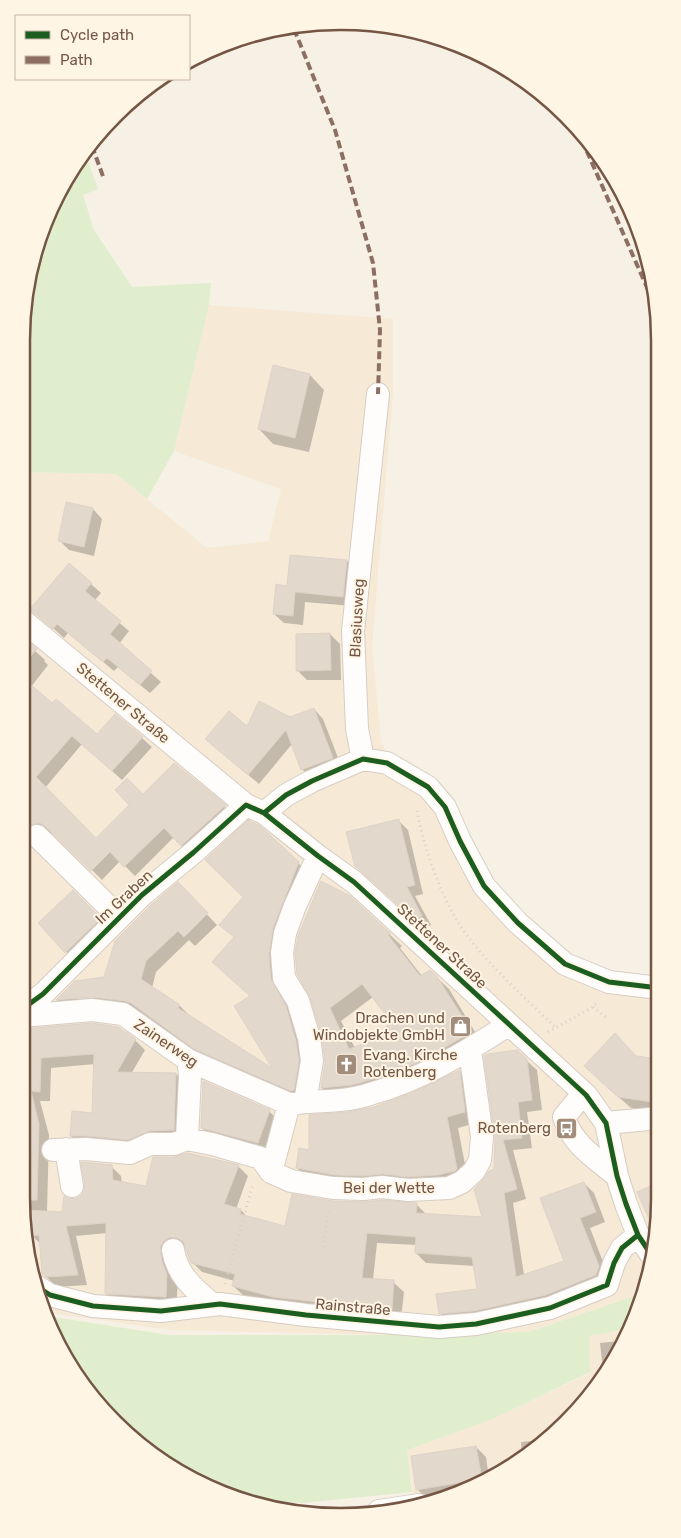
<svg xmlns="http://www.w3.org/2000/svg" width="681" height="1538" font-family="Rubik,sans-serif">
	<style>
		.residential { fill: #f6e9d6 }
		.green { fill: #e0eece }
		.shadow { fill: #0003; fill-rule: evenodd }
		.building { fill: #e3d8cc; stroke: #dfd2c7; fill-rule: evenodd }
		.lines { fill: none; stroke-linecap: round; stroke-linejoin: round }
		.minor-casing { stroke: #d7cdc3; stroke-width: 24 }
		.path { stroke: #d9d0ca; stroke-width: 3; stroke-dasharray: 1 4; stroke-linecap: butt }
		.minor { stroke: #fefdfb; stroke-width: 22 }
		.quiet { stroke: #8d6e63; stroke-width: 4; stroke-dasharray: 8 4; stroke-linecap: butt }
		.cycleway-casing { stroke: #fff5e5; stroke-width: 8 }
		.cycleway { stroke: #1b5e20; stroke-width: 5 }
		.labels { text-anchor: middle; dominant-baseline: central; stroke-width: 4; stroke-linejoin: round; paint-order: stroke }
		.street-label { font-size: 15px; fill: #755644; stroke: #fff5e5 }
		.poi-label { font-size: 15px; fill: #755644; stroke: #fff5e5; text-anchor: end }
		.rim { fill: none; stroke: #755644; stroke-width: 2.5 }
	</style>
	<rect width="100%" height="100%" fill="#f6f0e5"/>
	<path class="residential" d="M209,305L393,319V393L372,646L381,742L399,772L435,808L501,920L659,998L660,1197L643,1300L633,1317L639,1294L529,1332L390,1335L170,1330L45,1312L38,1300L21,1197V472L116,474L207,548L268,541L281,489L174,451Z
		M626,1329L581,1408L500,1474L415,1506L407,1450L493,1419L590,1373L589,1336Z"/>
	<path class="green" d="M86,156L98,189L83,195L94,230L132,287L211,283L209,305L174,451L147,499L116,474L21,472V340L38,238Z
		M21,819L37,836L21,849Z
		M640,1294L633,1317L626,1329L589,1336L590,1372L493,1419L407,1450L412,1492L301,1503L249,1499L181,1474L100,1408L47,1316L169,1335H390L529,1332Z"/>
	<path class="shadow" d="M310,375L324,390L309,452L273,444L259,429Z
		M93,509L102,519L94,556L69,550L59,540Z
		M347,561L357,571L353,606L305,602L303,625L284,623L274,614L289,587Z
		M91,584L101,593L94,601L129,631L119,644L161,682L150,693L118,667L114,671L68,633L64,638L32,609Z
		M330,634L340,644L341,680H307L297,670Z
		M21,638L45,660L44,661L48,665L31,687L52,705L97,736L142,738L152,747L122,780L82,744L45,788L96,840L174,764L235,816L191,855L174,837L135,876L120,861L102,880L58,836L51,833L42,834L21,812Z
		M314,709L323,719L342,768L312,779L302,769L292,744L259,784L217,749L247,728L290,718Z
		M399,821L408,830L423,894L415,896L431,925L425,928L366,875Z
		M298,863L309,873L279,965L306,1052L304,1100L206,1059L142,1013L137,1011L67,1010L57,1000L76,982L105,978L178,884L217,925L195,946L189,940L156,972L152,988L180,1006L190,1016L276,1072L235,938L221,925ZM97,995V998L77,999L80,997Z
		M73,892L110,928L72,958L63,948Z
		M349,897L402,946L400,948L422,976L430,971L449,989L483,1045L334,1100L322,1088L326,1063L323,1036ZM373,997L394,1023L391,1035L355,1048L341,1021Z
		M21,980L27,988L21,992Z
		M21,1030L135,1040L145,1050L131,1074H176L186,1084L184,1139L81,1146L71,1136L94,1114L95,1064L51,1068L50,1101H40L49,1135L47,1212L63,1213L74,1200L81,1197L111,1166L121,1176L122,1183L147,1188L238,1166L248,1176L236,1209L241,1210L248,1218L286,1228L332,1202L416,1204L426,1214L484,1218L495,1170L496,1138L526,1060L537,1070L542,1110L527,1112L532,1148L513,1150L526,1199L513,1203L524,1275L566,1262L584,1183L594,1193L605,1222L590,1228L609,1277L606,1285L450,1323L440,1313L479,1290L475,1266L426,1263L416,1253L417,1245L377,1243L373,1280L393,1282L404,1292L401,1319L244,1296L233,1286L235,1281L202,1272L192,1262L186,1247H181L176,1307L116,1303L106,1293L107,1233L76,1236L87,1285L57,1287L43,1274L41,1244L32,1236L21,1187Z
		M636,1057L659,1060V1112L631,1108L597,1078Z
		M459,1071L470,1082L476,1123L458,1128L468,1180L308,1179L297,1168L311,1151L348,1114L374,1108L412,1094Z
		M269,1111L279,1121L268,1153L212,1138L202,1128Z
		M619,1341L603,1370L600,1343Z
		M541,1440L522,1456L521,1442Z
		M476,1447L486,1457L489,1478L439,1497L427,1499L417,1489Z"/>
	<path class="building" d="M273,365L310,374L295,438L258,429Z
		M66,502L93,508L84,547L58,541Z
		M290,555L347,560L343,597L295,592L293,616L273,614L276,584L287,586Z
		M69,563L92,583L85,591L121,621L110,634L152,671L140,685L107,658L103,662L57,624L53,629L30,609Z
		M330,633L331,670L296,671V634Z
		M21,636L37,649L21,667Z
		M21,676L52,703L56,699L97,734L115,714L143,737L112,771L72,736L36,777L96,838L129,805L115,790L127,778L143,794L174,763L226,805L181,846L164,828L124,867L110,852L91,871L46,827L40,823L31,825L21,814Z
		M259,701L290,717L314,708L333,758L301,770L286,730L248,775L205,739L229,711L247,726Z
		M399,819L415,885L407,887L422,916L415,920L355,866L346,832Z
		M248,820L260,826L299,862L273,928L269,954L271,979L286,1006L296,1041L299,1061L294,1090L291,1091L194,1049L131,1003L125,1001L91,997L56,1000L75,981L104,977L115,941L151,905L178,882L208,913L184,937L178,931L146,961L141,979L180,1005L178,1008L272,1068L234,1006L250,996L212,962L234,937L219,925L243,897L205,860Z
		M321,881L350,896L391,934L388,935L420,976L430,970L436,975L472,1032L419,1062L384,1076L352,1085L321,1088L325,1063L322,1036L310,997L297,974L295,953L298,936ZM362,984L392,1023L385,1027L389,1034L349,1049L330,1008Z
		M73,890L101,918L65,953L38,923Z
		M92,1023L118,1027L136,1039L117,1072L176,1073L174,1130L150,1131L128,1140L87,1136H70L72,1111L92,1113L94,1054L41,1058L40,1092L31,1091L39,1124L37,1200H22L21,1029Z
		M615,1033L636,1056L659,1059V1103L618,1097L584,1066Z
		M517,1050L527,1059L532,1100L518,1102L522,1138L503,1140L517,1189L504,1193L516,1277L564,1261L540,1198L584,1182L596,1212L580,1218L599,1266L596,1275L546,1295L474,1311L439,1314L436,1294L477,1289L472,1257L415,1253L416,1237L367,1233L362,1278L394,1280L392,1310L273,1297L232,1286L235,1274L191,1263L183,1241L177,1238L170,1237L164,1241L160,1247L162,1262L167,1274L166,1297L105,1294L106,1223L66,1226L78,1275L46,1277L42,1274L39,1235L31,1236L25,1210L62,1212L64,1196L68,1198L75,1199L81,1196L84,1191L85,1184L81,1162L112,1165L113,1180L146,1186L153,1157H174L188,1153L239,1165L224,1204L241,1209L240,1214L285,1226L292,1194L332,1201L363,1202L382,1200L417,1203L416,1213L482,1217L474,1189L483,1180L489,1171L494,1169L495,1138L484,1056L488,1054Z
		M460,1070L465,1112L447,1117L457,1169L455,1171L438,1175L408,1177L383,1174L363,1176L334,1175L296,1168L299,1148L309,1150V1115L348,1112L374,1107L412,1093Z
		M203,1081L270,1110L258,1143L201,1128Z
		M660,1182V1198L654,1230L637,1192Z
		M476,1446L482,1479L416,1490L411,1456Z"/>
	<g class="lines">
		<defs>
			<path id="minor" d="M21,619L246,805L264,813L318,856L354,882L586,1095L606,1123L617,1176L626,1204L638,1235L650,1253
				M363,759L387,763L428,787L445,807L460,841L484,886L518,923L565,964L609,982L659,988
				M363,759L357,729L353,631L378,394
				M264,813L286,795L312,781L363,759
				M37,836L119,917
				M318,856L295,906L285,933L282,953L284,978L298,1001L309,1038L312,1061L305,1102C327,1101 349,1101 370,1094C420,1080 465,1053 508,1025
				M21,1010L43,994L142,895L194,852L246,805
				M21,1016L92,1010L123,1014L188,1060L289,1104L305,1102
				M586,1095L578,1100L564,1117C572,1144 596,1159 617,1176
				M606,1123L660,1118
				M187,1139L190,1075L188,1060
				M66,1149L72,1186
				M53,1150L86,1149L130,1153L150,1144H174L187,1139L212,1144L261,1158L271,1172L291,1181L333,1188L363,1189L382,1187L408,1190L449,1188L462,1182L474,1171L480,1160L482,1137L470,1050
				M271,1172L289,1104
				M173,1250C177,1275 194,1289 212,1304
				M36,1286L50,1295L93,1306L161,1311L220,1304L306,1315L439,1327L476,1324L550,1308L607,1285L614,1263L622,1248L638,1235
				M379,1511L419,1505"/>
		</defs>
		<use href="#minor" class="minor-casing"/>
		<path class="path" d="M417,811C423,844 439,890 456,919C479,957 523,996 555,1027
			M593,1007L606,1017
			M548,1032L593,1007L598,1001
			M21,1159L33,1157
			M323,1247L329,1208
			M225,1284L253,1184"/>
		<use href="#minor" class="minor"/>
		<path class="quiet" d="M294,29L335,130L373,263L380,330L378,394
			M577,129L657,310
			M92,146L104,179"/>
		<defs>
			<path id="cycleway" d="M264,813L286,795L312,781L363,759L387,763L428,787L445,807L460,841L484,886L518,923L565,964L609,982L659,988
				M21,1010L43,994L142,895L194,852L246,805L264,813L318,856L354,882L586,1095L606,1123L617,1176L626,1204L638,1235L650,1253
				M36,1286L50,1295L93,1306L161,1311L220,1304L306,1315L439,1327L476,1324L550,1308L607,1285L614,1263L622,1248L638,1235"/>
		</defs>
		<use href="#cycleway" class="cycleway-casing"/>
		<use href="#cycleway" class="cycleway"/>
	</g>
	<defs>
		<symbol id="shop-square" viewBox="-11 -11 22 22"><rect x="-9" y="-9" width="18" height="18" rx="4" fill="#a28c7c" stroke="#fff5e5"/><path d="M-5-2.5h2.3a2.7 3.5 0 0 1 5.4 0H5L5.5 6h-11ZM-1.5-2.5h3a1.5 2.3 0 0 0-3 0Z" fill="#fff"/></symbol>
		<symbol id="church-square" viewBox="-11 -11 22 22"><rect x="-9" y="-9" width="18" height="18" rx="4" fill="#a28c7c" stroke="#fff5e5"/><path d="M-1.2-6h2.4v3.5h3.3v2.4h-3.3V6h-2.4V-.1h-3.3v-2.4h3.3Z" fill="#fff"/></symbol>
		<symbol id="bus-square" viewBox="-11 -11 22 22"><rect x="-9" y="-9" width="18" height="18" rx="4" fill="#a28c7c" stroke="#fff5e5"/><path d="M-5-6H5V4H4V6H2V4H-2V6H-4V4H-5ZM-3.5-4V0h7V-4ZM-3.5 1.2v1.5H-2V1.2ZM2 1.2v1.5H3.5V1.2Z" fill="#fff"/></symbol>
	</defs>
	<g fill-rule="evenodd">
		<use href="#shop-square" x="448" y="1014" width="25" height="25"/>
		<use href="#church-square" x="334" y="1052" width="25" height="25"/>
		<use href="#bus-square" x="554" y="1116" width="25" height="25"/>
	</g>
	<g class="labels">
		<g class="street-label">
			<text transform="translate(357 618) rotate(-87)">Blasiusweg</text>
			<text transform="translate(123 703) rotate(40)">Stettener Straße</text>
			<text transform="translate(124 897) rotate(-43)">Im Graben</text>
			<text transform="translate(442 946) rotate(43)">Stettener Straße</text>
			<text transform="translate(166 1043) rotate(34)">Zainerweg</text>
			<text x="389" y="1188">Bei der Wette</text>
			<text transform="translate(353 1307) rotate(5)">Rainstraße</text>
		</g>
		<g class="poi-label">
			<text x="445" y="1018">Drachen und<tspan x="445" dy="17">Windobjekte GmbH</tspan></text>
			<text x="363" y="1055" text-anchor="start">Evang. Kirche<tspan x="363" dy="17">Rotenberg</tspan></text>
			<text x="551" y="1128">Rotenberg</text>
		</g>
	</g>
	<path d="M0 0H681V1538H0ZM340 30H341A310 310 0 0 1 651 340V1198A310 310 0 0 1 341 1508H340A310 310 0 0 1 30 1198V340A310 310 0 0 1 340 30Z" fill="#fff5e5" fill-rule="evenodd"/>
	<path class="rim" d="M340 30H341A310 310 0 0 1 651 340V1198A310 310 0 0 1 341 1508H340A310 310 0 0 1 30 1198V340A310 310 0 0 1 340 30Z"/>
	<rect x="15" y="15" width="175" height="65" fill="#fff5e5" stroke="#c8b5a5"/>
	<rect x="25" y="31" width="25" height="8" fill="#1b5e20" stroke="#c8b5a5"/>
	<text x="60" y="40" font-size="15" fill="#755644">Cycle path</text>
	<rect x="25" y="56" width="25" height="8" fill="#8d6e63" stroke="#c8b5a5"/>
	<text x="60" y="65" font-size="15" fill="#755644">Path</text>
</svg>
